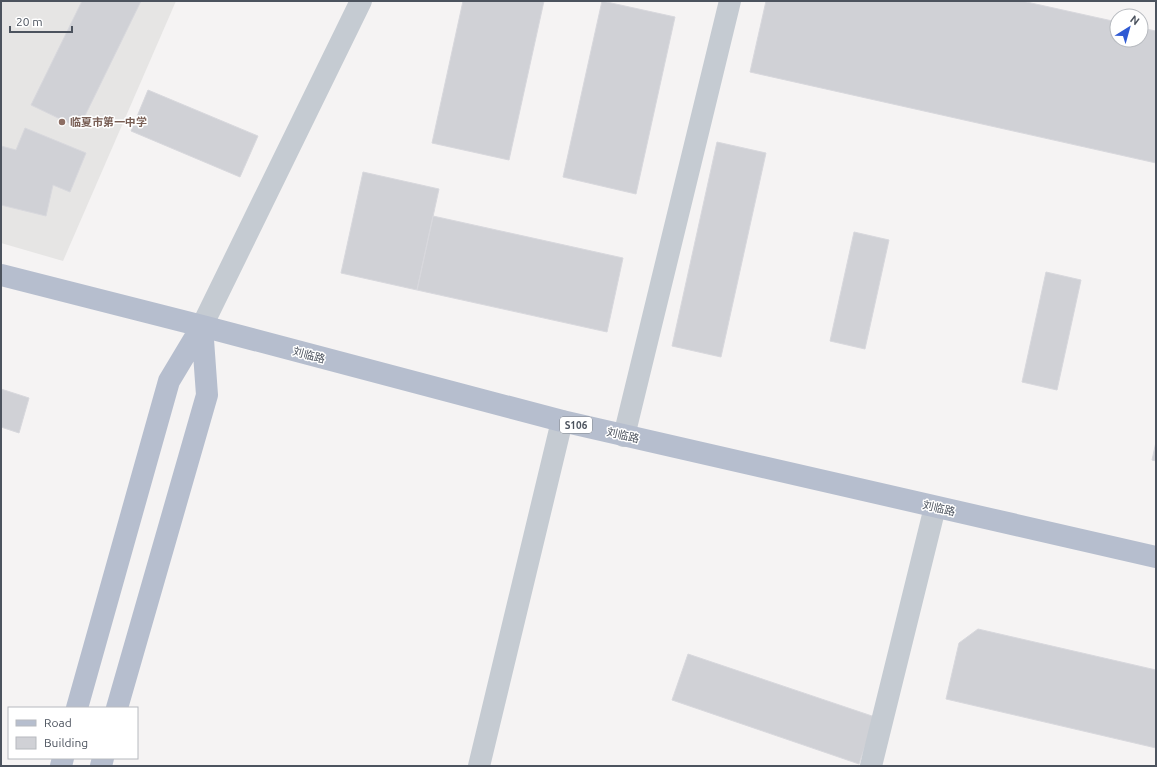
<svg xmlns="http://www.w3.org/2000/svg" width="1157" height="767" font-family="Ubuntu,'Noto Sans SC',sans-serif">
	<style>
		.education { fill: #e6e5e4 }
		.building { fill: #d0d1d6; stroke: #d8d8dd }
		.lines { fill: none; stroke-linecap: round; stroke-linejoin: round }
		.minor { stroke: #c5cbd2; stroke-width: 22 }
		.major { stroke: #b6bece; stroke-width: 22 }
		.education-dot { fill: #8d6e63; stroke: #fff; stroke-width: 1.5 }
		.labels { text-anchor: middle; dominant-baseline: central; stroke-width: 3; stroke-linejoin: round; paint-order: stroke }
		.shield { fill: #fff; stroke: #82878e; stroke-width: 1 }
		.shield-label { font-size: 10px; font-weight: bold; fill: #4c535e }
		.education-label { font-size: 11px; font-weight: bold; fill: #785e54; stroke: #fff; text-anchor: start }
		.street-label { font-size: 11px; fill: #4c535e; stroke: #fff }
	</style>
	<rect width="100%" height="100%" fill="#f5f3f3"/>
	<path class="education" d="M1,1H176L63,261L1,243Z"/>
	<path class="building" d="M82,1H141L79,128L31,105Z
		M463,1H544L509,160L432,143Z
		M602,1L675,17L636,194L563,177Z
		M766,1H1022L1117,22V40H1141V28L1156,31V163L750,72Z
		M148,90L258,136L240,177L131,131Z
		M25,128L86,153L70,192L53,185L46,216L1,205V146L16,150Z
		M717,142L766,153L721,357L672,346Z
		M363,172L439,189L417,290L341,273Z
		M433,216L623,258L607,332L417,290Z
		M854,232L889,240L865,349L830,341Z
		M1046,272L1081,280L1057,390L1022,382Z
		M1,389L29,398L19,433L1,427Z
		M1156,442V461L1152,460Z
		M978,629L1156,670V748L946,699L959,643Z
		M688,654L875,717L859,764L672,700Z"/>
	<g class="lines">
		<path class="minor" d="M202,326L361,1
			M624,436L730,1
			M479,766L562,421
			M871,766L935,507"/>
		<path class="major" d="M1,275L202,326L562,421L1156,557
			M77,708L169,381L202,326
			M117,708L207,395L202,326
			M61,766L63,758
			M101,766L103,758"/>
	</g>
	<circle class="education-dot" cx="62" cy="122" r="4"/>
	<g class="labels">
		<rect class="shield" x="560" y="417" width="32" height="16" rx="3"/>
		<g class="shield-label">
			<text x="576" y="425">S106</text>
		</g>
		<g class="education-label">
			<text x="70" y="122">临夏市第一中学</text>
		</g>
		<g class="street-label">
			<text transform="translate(309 355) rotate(15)">刘临路</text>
			<text transform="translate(623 435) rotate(13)">刘临路</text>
			<text transform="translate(939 508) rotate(13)">刘临路</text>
		</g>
	</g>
	<rect width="1157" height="767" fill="none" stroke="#4c535e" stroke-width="4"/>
	<rect x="8" y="707" width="130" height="52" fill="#ffffff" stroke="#b7babf"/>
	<rect x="16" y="720" width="20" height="6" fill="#b6bece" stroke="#b7babf"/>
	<text x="44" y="727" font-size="12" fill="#4c535e">Road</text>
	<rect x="16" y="737" width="20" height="12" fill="#d0d1d6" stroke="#b7babf"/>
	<text x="44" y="747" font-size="12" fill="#4c535e">Building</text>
	<g transform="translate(1129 28) rotate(37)"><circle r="19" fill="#ffffff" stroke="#b7babf"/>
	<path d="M0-3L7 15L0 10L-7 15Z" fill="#2f5ad3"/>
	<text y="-6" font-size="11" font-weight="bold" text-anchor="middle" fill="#4c535e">N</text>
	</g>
	<path d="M10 26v6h62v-6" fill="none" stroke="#4c535e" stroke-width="2"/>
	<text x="16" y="26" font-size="12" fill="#4c535e" stroke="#ffffff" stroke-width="3" paint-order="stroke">20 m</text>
</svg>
